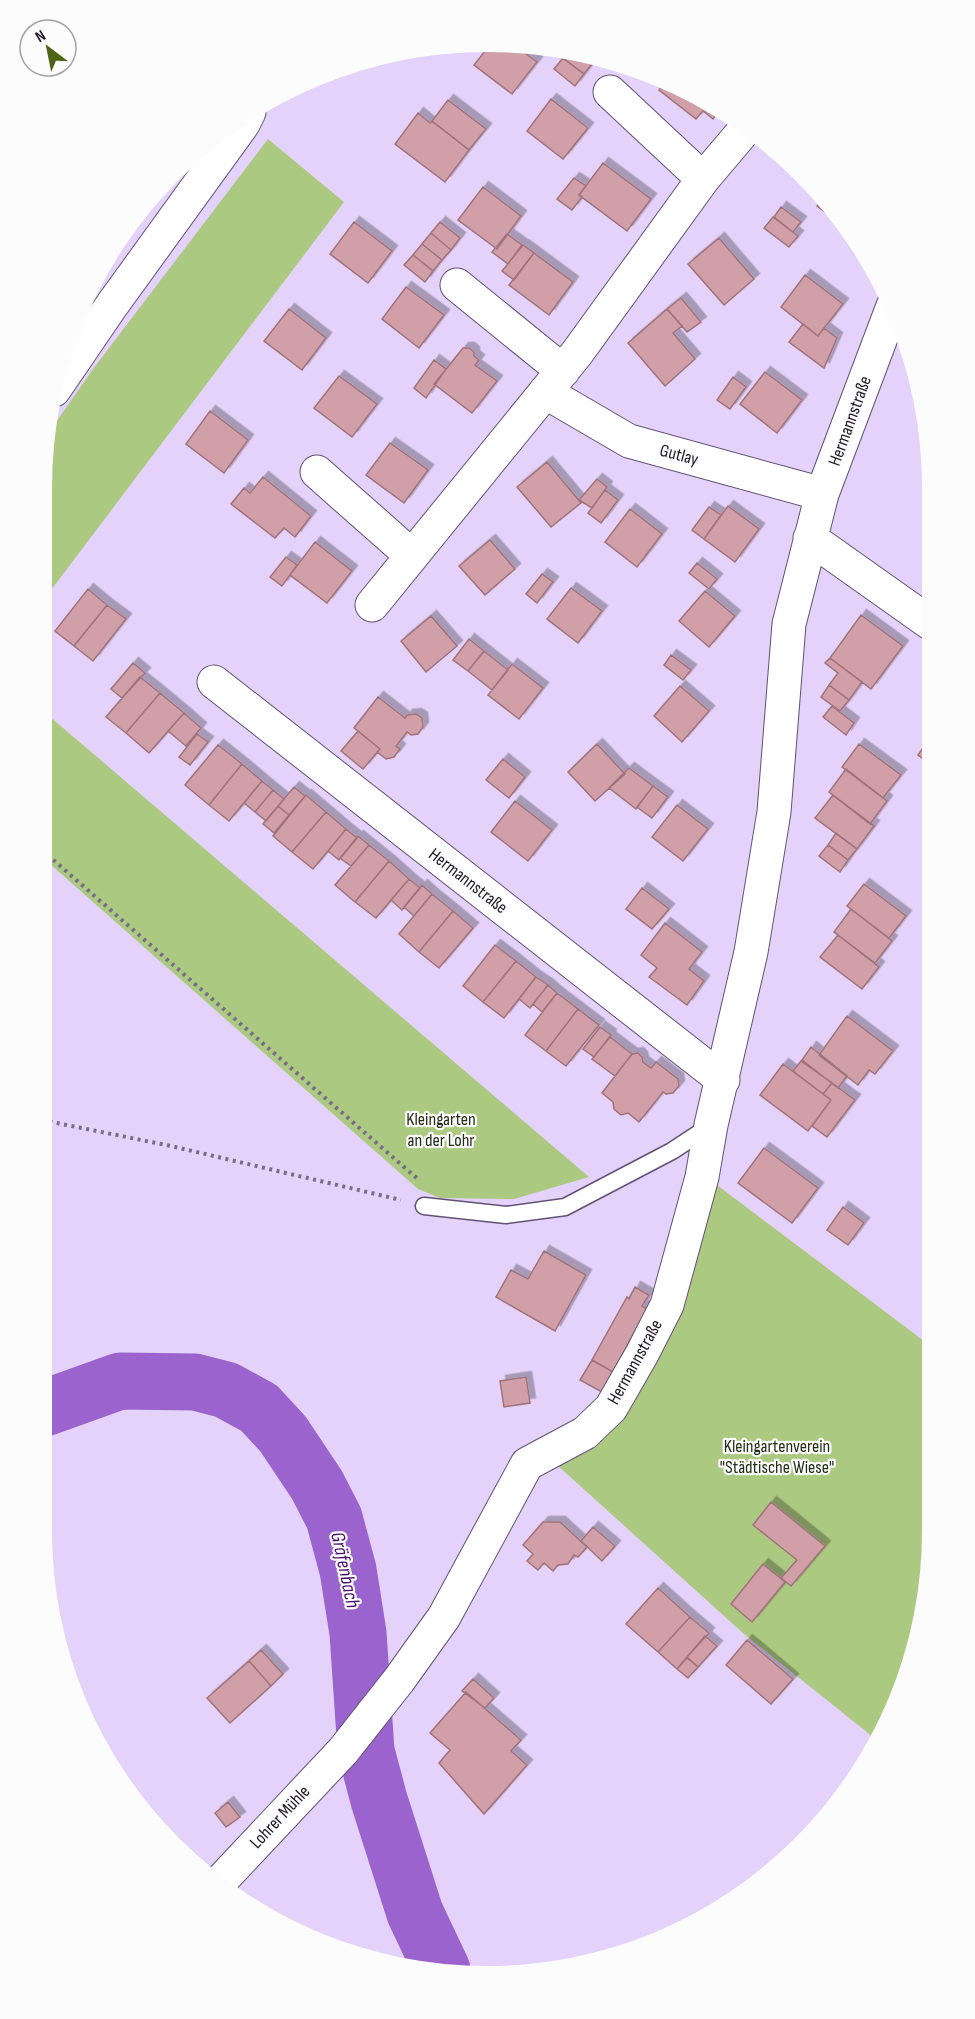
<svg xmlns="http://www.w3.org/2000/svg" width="975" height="2019" font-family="'Sofia Sans Condensed',sans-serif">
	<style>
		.green { fill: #acc981 }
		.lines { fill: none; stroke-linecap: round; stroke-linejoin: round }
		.river { stroke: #9a63cd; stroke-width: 57 }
		.building { fill: #d09fa8; stroke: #a0727b; stroke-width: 1.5; filter: url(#shadow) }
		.lane-casing { stroke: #625174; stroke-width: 19 }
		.street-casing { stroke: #625174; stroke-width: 35 }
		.secondary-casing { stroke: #625174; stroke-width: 35 }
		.path { stroke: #786c87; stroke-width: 4; stroke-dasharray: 3 4.5; stroke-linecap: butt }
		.lane { stroke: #fff; stroke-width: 16 }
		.street { stroke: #fff; stroke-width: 33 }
		.secondary { stroke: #fff; stroke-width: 33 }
		.labels { text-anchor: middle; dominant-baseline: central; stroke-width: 4.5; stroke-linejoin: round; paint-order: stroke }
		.street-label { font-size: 18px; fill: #1f1827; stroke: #fcfcfc }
		.park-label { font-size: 18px; fill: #242d17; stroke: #fcfcfc }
		.water-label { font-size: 20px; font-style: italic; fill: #490f71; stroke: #fcfcfc }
	</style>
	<defs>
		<filter id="shadow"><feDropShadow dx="5.5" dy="-5.5" stdDeviation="0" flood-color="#0004"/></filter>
	</defs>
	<rect width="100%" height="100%" fill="#e4d2fa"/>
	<path class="green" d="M268,139L344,202L42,602V487L47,435L93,369Z
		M42,710L589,1177L514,1199L440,1198L418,1189L42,857Z
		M717,1185L932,1347L933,1532L924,1619L899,1702L878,1741L744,1634L557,1465L610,1433L672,1330L689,1286Z"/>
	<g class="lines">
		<path class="river" d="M42,1409L120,1381L195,1382L226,1390L259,1408L283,1434L317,1485L334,1518L348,1570L358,1633L366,1751L379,1800L415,1913L442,1970"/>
	</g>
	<path class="building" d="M492,42L514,45L537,62L512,94L474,65Z
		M569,50L576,51L592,64L584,74L563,58Z
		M576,51L597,57L592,64Z
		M563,58L584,74L575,86L554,69Z
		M666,80L719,111L713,119L703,111L696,119L659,90Z
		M551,99L588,128L563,159L527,131Z
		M448,100L486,129L469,150L432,121Z
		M418,113L430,123L432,121L469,150L445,182L395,144Z
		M603,163L651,199L627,231L579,195Z
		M574,178L586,186L579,195L582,197L572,210L557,199Z
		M483,187L521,216L497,249L458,220Z
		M823,198L841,216L849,230L817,206Z
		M781,207L801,222L793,232L774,217Z
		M773,217L798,236L789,247L764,228Z
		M354,222L392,251L368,283L330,254Z
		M440,222L460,238L451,250L431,233Z
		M431,233L451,250L442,260L422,244Z
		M507,234L522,245L508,264L492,252Z
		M719,238L754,279L724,305L688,264Z
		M422,244L442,260L433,271L413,255Z
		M523,245L534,253L514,280L502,271Z
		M534,253L573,282L549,315L509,285Z
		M413,255L433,271L425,282L404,265Z
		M805,275L843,304L818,336L781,307Z
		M406,287L444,315L419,348L382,319Z
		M681,298L701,322L687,332L667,309Z
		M289,309L326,338L302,370L264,341Z
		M667,309L682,326L673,333L695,359L665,386L628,343Z
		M803,324L818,336L824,328L837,338L824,368L789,342Z
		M463,348H469L474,352V356L479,360L475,365L497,381L472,413L434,384Z
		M434,360L446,369L426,398L414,388Z
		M765,372L802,400L777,433L740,404Z
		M339,376L377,404L352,437L314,408Z
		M733,377L746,387L730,409L717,400Z
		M210,411L248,440L224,473L186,444Z
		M390,443L428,470L404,503L366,475Z
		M547,462L581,503L551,527L517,487Z
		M263,477L311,516L295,537L284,528L275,538L231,504L244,488L250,493Z
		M597,479L607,487L592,508L579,500Z
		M605,490L618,500L601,523L588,513Z
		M728,506L759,529L735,562L704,539Z
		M709,507L721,515L704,539L692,530Z
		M630,509L662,534L637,567L605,542Z
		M490,540L515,569L485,595L459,566Z
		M315,542L352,571L327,603L290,575Z
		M286,557L297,565L282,586L270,577Z
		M697,563L717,579L709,589L689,573Z
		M542,574L553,582L537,603L526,594Z
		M571,588L602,611L578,643L547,619Z
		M88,589L107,605L74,646L55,631Z
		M705,591L735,616L709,647L679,621Z
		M107,605L126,619L93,661L74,646Z
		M861,615L903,646L871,689L830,658Z
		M431,616L457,646L426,672L401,641Z
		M469,639L484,651L468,671L453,660Z
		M484,651L508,670L492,690L468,671Z
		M671,655L691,670L683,680L664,665Z
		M830,658L862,682L849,700L829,685L838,673L825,663Z
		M133,663L145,673L122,698L111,689Z
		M512,664L543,688L519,719L488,695Z
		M140,677L160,693L126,733L106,717Z
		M829,685L849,700L840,711L821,697Z
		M680,686L709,711L682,742L654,716Z
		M160,693L184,713L149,753L126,733Z
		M378,697L405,718L407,715L416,714L422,718L423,727L418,734L411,735L407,732L396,746L400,749L394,757L386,759L377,752L380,749L354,728Z
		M832,706L854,723L846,735L823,717Z
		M184,713L201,728L186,746L168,731Z
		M358,731L380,749L363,769L341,751Z
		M197,734L208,742L190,765L179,757Z
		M928,741L930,743V764L918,755Z
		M597,744L625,774L595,801L568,772Z
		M859,744L901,775L883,798L842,767Z
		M218,745L242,764L209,805L185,785Z
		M503,759L525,777L509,798L486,780Z
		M242,764L262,781L229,821L209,805Z
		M629,768L653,786L636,809L609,788Z
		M846,769L887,801L870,824L829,792Z
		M262,781L273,790L255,812L244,803Z
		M653,786L668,797L652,818L637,807Z
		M294,787L305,796L289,815L278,806Z
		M273,790L284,799L266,821L255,812Z
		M306,795L326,812L292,852L273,836Z
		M833,795L874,826L857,849L815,818Z
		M515,801L552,830L528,861L491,832Z
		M677,805L708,829L683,861L652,837Z
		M278,806L289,815L274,833L263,824Z
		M326,812L346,829L313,869L292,852Z
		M346,829L357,838L339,860L328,851Z
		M836,833L857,849L848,860L828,845Z
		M358,836L369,845L351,866L340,858Z
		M369,845L389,861L355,902L335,885Z
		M828,845L848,860L840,872L819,856Z
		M389,861L409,879L376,918L355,902Z
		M409,879L420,888L402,910L391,900Z
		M864,884L906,916L889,938L847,906Z
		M422,885L432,894L414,916L404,907Z
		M642,888L669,909L652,929L626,909Z
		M432,894L453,911L419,952L399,934Z
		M851,909L892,941L875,963L834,932Z
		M453,911L473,928L439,968L419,952Z
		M665,923L702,952L689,969L704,981L687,1005L649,977L657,968L641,955Z
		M838,935L879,967L862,989L820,957Z
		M495,945L516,961L483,1002L463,986Z
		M516,961L536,977L504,1018L483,1002Z
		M536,977L548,985L530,1008L519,999Z
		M548,985L557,993L542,1012L533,1004Z
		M557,993L578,1009L546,1051L525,1035Z
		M578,1009L599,1025L566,1066L546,1051Z
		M847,1016L893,1051L875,1074L869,1070L858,1085L819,1055Z
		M600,1027L611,1035L594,1057L583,1049Z
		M610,1037L632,1054L615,1076L592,1059Z
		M811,1047L847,1076L838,1088L802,1060Z
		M638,1053L642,1057L643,1062L651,1068L656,1062L678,1079L679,1086L673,1093L666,1094L663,1092L639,1122L628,1113L621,1115L614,1109L613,1102L602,1093L632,1054Z
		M801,1061L832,1083L823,1094L793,1071Z
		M783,1064L831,1100L808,1131L760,1095Z
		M832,1083L855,1100L827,1137L812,1126L831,1100L823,1094Z
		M764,1148L818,1188L792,1223L738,1183Z
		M843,1207L864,1223L848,1245L827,1230Z
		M544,1251L586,1275L555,1331L496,1297L511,1270L528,1279Z
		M635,1287L649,1295L642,1306L647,1309L613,1372L592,1360L627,1297L629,1299Z
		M592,1360L613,1372L602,1392L580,1380Z
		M526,1377L530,1403L504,1407L500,1381Z
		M771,1502L825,1546L791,1586L781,1578L797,1560L753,1525Z
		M543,1522H560L587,1547L578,1557L574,1555L568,1564L558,1565L553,1571L544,1563L538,1570L527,1561L533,1554L523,1545Z
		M593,1527L615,1546L602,1561L581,1541Z
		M763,1564L785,1582L752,1622L731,1604Z
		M658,1588L690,1617L658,1652L626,1624Z
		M690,1617L709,1633L687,1657L677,1669L658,1652Z
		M705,1636L717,1646L698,1667L687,1657Z
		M747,1640L793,1679L771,1704L726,1665Z
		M261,1650L283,1674L271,1686L249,1661Z
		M687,1658L698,1667L688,1678L677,1669Z
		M249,1661L271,1686L230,1723L207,1698Z
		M473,1679L494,1698L485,1708L462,1691Z
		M466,1692L521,1740L511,1751L527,1765L484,1814L439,1763L450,1750L430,1733Z
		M228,1802L240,1817L226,1827L215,1813Z"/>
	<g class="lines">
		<defs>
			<path id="lane" d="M424,1206L506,1215L565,1207L672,1151L710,1126"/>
			<path id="street" d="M610,92L703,179
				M457,285L563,371
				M545,392L629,441L822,494
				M317,472L412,556
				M810,538L930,623
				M372,605L577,353L703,179L747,127
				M214,682L723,1080
				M218,1884L343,1751L399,1680L444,1617L527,1464L585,1433L611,1408L642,1354L667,1305L702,1177L711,1125L751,952L774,812L789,624L822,494L893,306"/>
			<path id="secondary" d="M54,390L112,305L243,124L249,112"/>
		</defs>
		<use href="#lane" class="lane-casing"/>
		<use href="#street" class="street-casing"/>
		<use href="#secondary" class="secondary-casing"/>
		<path class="path" d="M42,850L420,1181
			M42,1120L171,1146L401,1200"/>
		<use href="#lane" class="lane"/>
		<use href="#street" class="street"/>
		<use href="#secondary" class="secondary"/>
	</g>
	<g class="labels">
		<g class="street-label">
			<text transform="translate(850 421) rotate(-70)">Hermannstraße</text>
			<text transform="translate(679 455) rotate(15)">Gutlay</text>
			<text transform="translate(468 881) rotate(38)">Hermannstraße</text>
			<text transform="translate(635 1362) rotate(-61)">Hermannstraße</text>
			<text transform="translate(280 1817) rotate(-47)">Lohrer Mühle</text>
		</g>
		<g class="park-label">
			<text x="441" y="1119">Kleingarten<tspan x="441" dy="21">an der Lohr</tspan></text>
			<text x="777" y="1446">Kleingartenverein<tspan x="777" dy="21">"Städtische Wiese"</tspan></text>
		</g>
		<g class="water-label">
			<text transform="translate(345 1570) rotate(78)">Gräfenbach</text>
		</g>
	</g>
	<path d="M0 0H975V2019H0ZM487 52H487A435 435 0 0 1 922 487V1531A435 435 0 0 1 487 1966H487A435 435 0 0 1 52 1531V487A435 435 0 0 1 487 52Z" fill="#fcfcfc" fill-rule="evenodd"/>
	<g transform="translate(48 48) rotate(328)"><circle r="28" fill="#fcfcfc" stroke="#a4a1a7" stroke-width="1.5"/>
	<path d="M0-4.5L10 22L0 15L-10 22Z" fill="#4c6516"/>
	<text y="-9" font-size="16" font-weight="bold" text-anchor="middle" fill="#1f1827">N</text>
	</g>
</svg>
